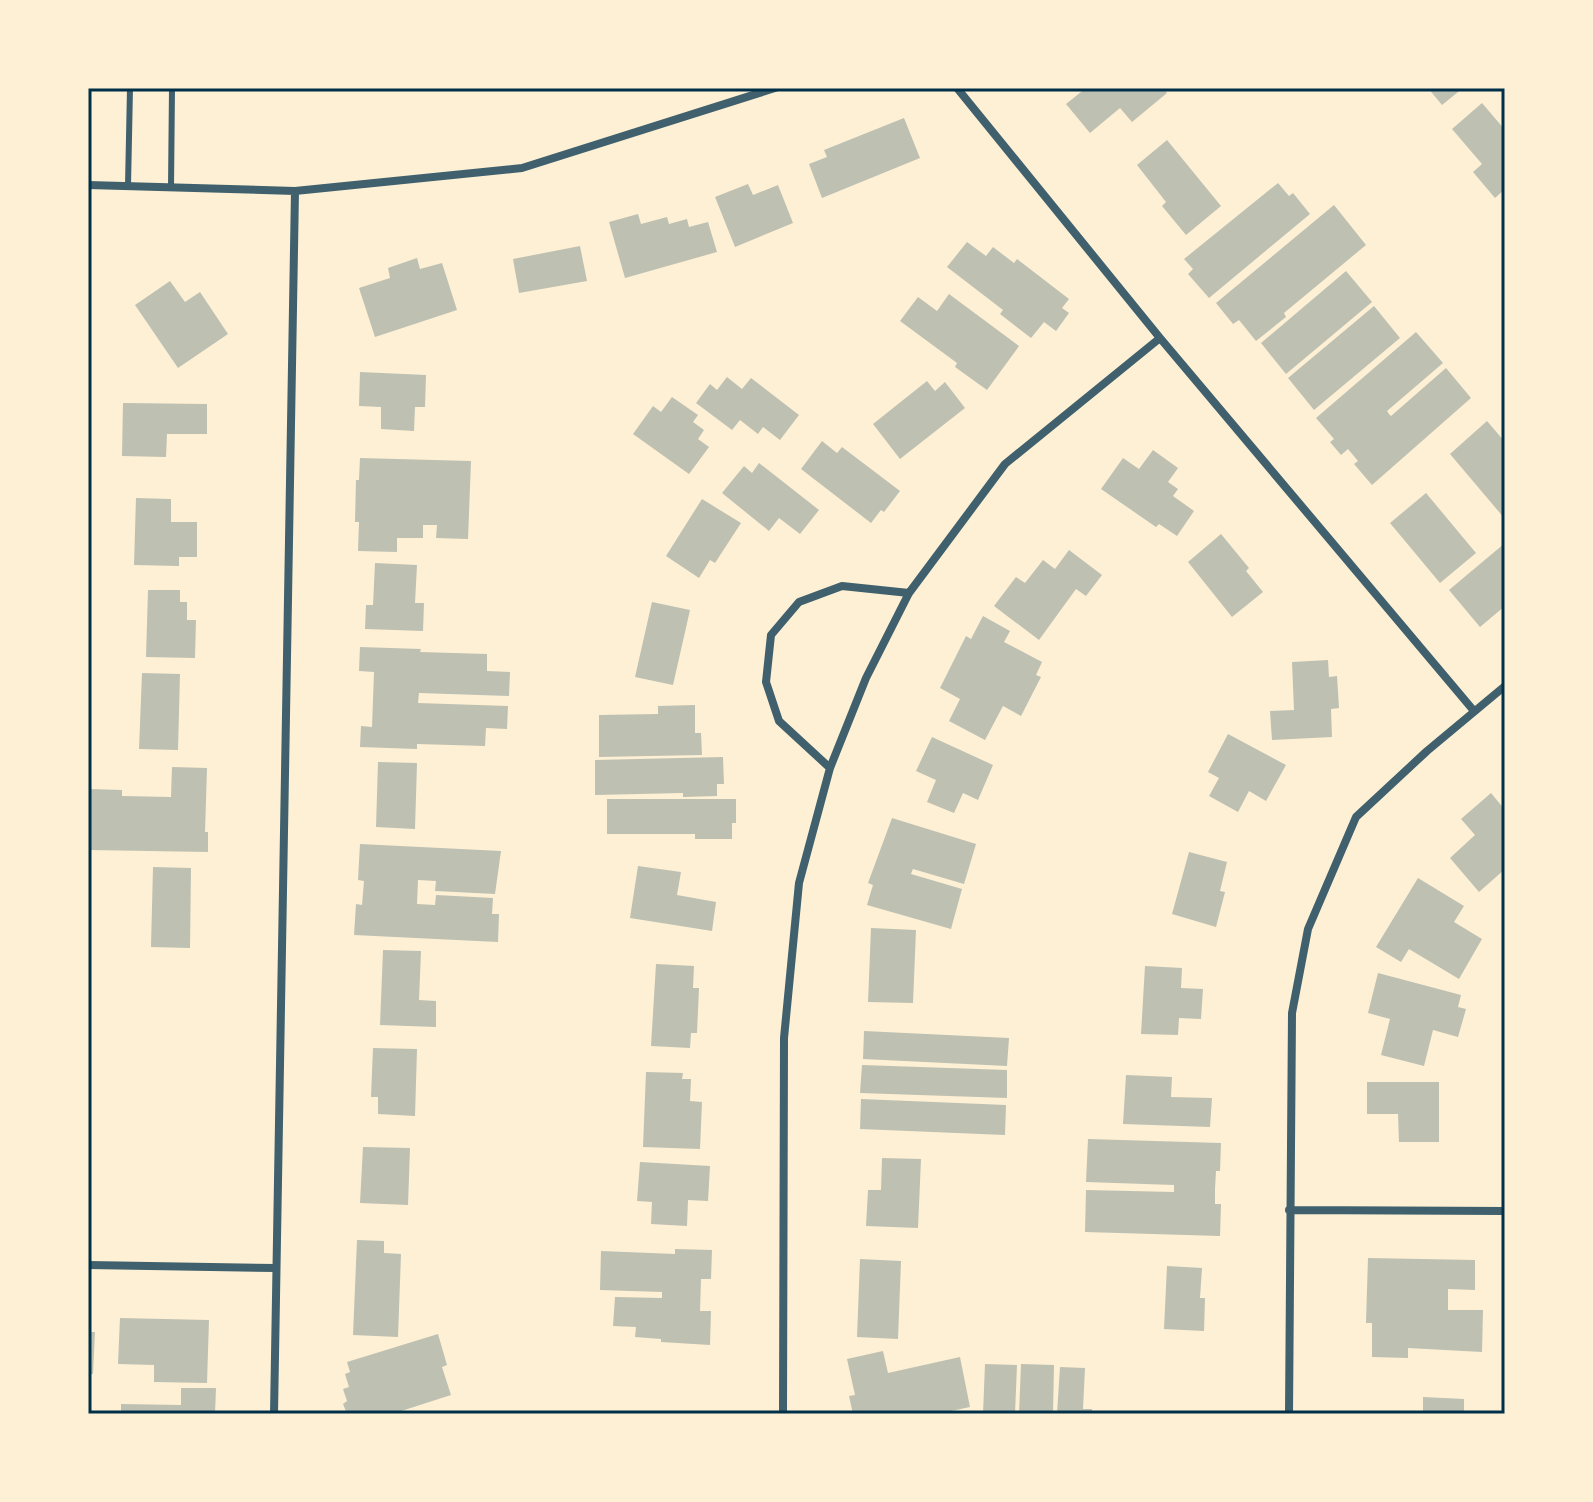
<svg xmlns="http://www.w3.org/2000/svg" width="1593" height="1502" font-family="Karla,sans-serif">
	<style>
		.building { fill: #bec0b2 }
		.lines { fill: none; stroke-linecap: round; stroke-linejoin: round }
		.service { stroke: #3f606c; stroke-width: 6 }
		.minor { stroke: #3f606c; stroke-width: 8 }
		.neatline { fill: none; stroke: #003049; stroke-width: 3 }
	</style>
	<rect width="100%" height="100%" fill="#fdf0d5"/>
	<path class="building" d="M1086,88H1163L1167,93L1132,122L1120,108L1090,133L1066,104Z
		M1428,88H1463L1442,105Z
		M1482,103L1505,130V189L1495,198L1473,172L1482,164L1452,129Z
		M904,118L920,158L822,198L809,164L827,157L824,150Z
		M1167,140L1221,206L1186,235L1162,206L1166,202L1137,165Z
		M1278,183L1289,196L1293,193L1310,214L1209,298L1188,274L1193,269L1184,259Z
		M748,184L753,195L778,185L793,223L735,247L715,197Z
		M1334,205L1366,245L1284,313L1286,317L1256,341L1239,320L1233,324L1216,303Z
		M638,214L641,224L667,217L669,224L687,219L689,227L708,222L717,252L625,278L609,222Z
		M967,242L986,256L993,247L1014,263L1017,259L1069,299L1062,308L1069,313L1056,331L1044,322L1031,338L1000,314L1003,310L947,267Z
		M580,246L587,281L519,293L513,259Z
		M417,258L420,269L442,263L457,310L375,337L359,288L390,278L388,268Z
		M1346,271L1372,302L1286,374L1261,343Z
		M170,281L185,302L200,292L228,334L178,368L135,305Z
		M949,294L1019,346L987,390L955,367L957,363L900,321L918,297L937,311Z
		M1374,306L1400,338L1314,410L1288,378Z
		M1416,332L1443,363L1387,411L1389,414L1391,416L1446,368L1471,398L1372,485L1354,464L1358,461L1348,449L1341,455L1330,442L1334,439L1316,418Z
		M360,372L426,375L425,407H415L414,431L381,429V407L359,406Z
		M727,377L742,389L751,378L799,415L780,440L763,427L758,434L740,420L732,430L696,403L710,384L717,390Z
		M927,381L935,391L945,382L965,408L900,459L873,424Z
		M672,397L698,415L693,422L704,430L698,439L709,447L689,474L633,434L653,406L661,412Z
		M123,403L207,404V434H167L166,457L122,456Z
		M1487,421L1505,442V519L1450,454Z
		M822,441L837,453L842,447L900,491L884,512L881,510L871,523L801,469Z
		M1153,450L1178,468L1168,482L1178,489L1173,496L1194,511L1177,536L1159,524L1156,527L1101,489L1123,458L1139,469Z
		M360,458L471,461L468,539L436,538L437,525H423V538H397V552L358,551L359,522H355L356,480H359Z
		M759,463L819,510L800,534L779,518L769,531L722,493L744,466L752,473Z
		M1426,493L1476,553L1440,583L1390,523Z
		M136,498L171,499V522H197V557H179V566L134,565Z
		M702,499L741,523L715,563L710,560L699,578L666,556Z
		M1221,534L1249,568L1246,571L1263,592L1232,617L1188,562Z
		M1505,543V606L1480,627L1449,590Z
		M1069,550L1102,575L1086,596L1076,589L1039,640L994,606L1016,577L1025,583L1043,560L1055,569Z
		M375,563L417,565L415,603H424L423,631L365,629L366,605H373Z
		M148,590H180V602H187V620H196L195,658L146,657Z
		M652,602L690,610L673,685L635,677Z
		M983,616L1010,631L1004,642L1042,662L1036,675L1041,677L1021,716L1003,706L985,740L949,721L960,699L940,688L966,636L971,639Z
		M360,647L421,649L420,652L487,654V671L510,672L509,696L419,693L418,703L508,706L507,729L486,728L485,746L417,744V749L360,747L361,726L372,727L374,672L359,671Z
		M1328,660L1329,677L1337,676L1339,708L1331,709L1332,737L1272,740L1270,711L1294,710L1292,662Z
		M142,673L180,674L178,750L139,749Z
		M695,705V733H701L702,755L599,757V715L658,714V706Z
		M1228,734L1286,765L1266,801L1249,791L1238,812L1209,796L1219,778L1208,772Z
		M932,737L993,765L978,800L963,793L954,813L927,802L936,780L916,771Z
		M723,757L724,784H717V796L683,797V793L595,795V760Z
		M378,762L417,763L415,829L376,827Z
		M172,767L207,768L205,832H208V852L89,850L90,789L122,790V796L171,797Z
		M1491,793L1505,810V869L1479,892L1450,858L1475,835L1461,819Z
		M607,799H736V823H732V839H695V834H607Z
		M892,818L976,844L964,884L913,869L912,871L911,874L962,889L951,929L867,905L873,885L868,883Z
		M360,844L501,851L495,894L435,891L436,881L418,880L417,904L435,905L436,895L493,898L492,914H499L498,942L354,935L356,904L362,905L364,881L358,880Z
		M1189,852L1227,862L1220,891L1225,892L1216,927L1172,914Z
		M638,866L681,872L677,895L716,902L712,931L630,918Z
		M153,867L191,868L190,948L151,947Z
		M1418,878L1464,906L1454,922L1482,939L1459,979L1409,949L1401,962L1376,947Z
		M871,928L916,930L913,1003L868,1002Z
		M383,950L421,951L419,1000L436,1001V1027L380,1025Z
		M656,964L694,966L693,988H699L697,1033H691L690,1048L651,1046Z
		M1145,966L1182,968L1181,988L1203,989L1201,1019L1179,1018L1178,1035L1141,1034Z
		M1378,973L1461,995L1458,1007L1466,1009L1458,1037L1433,1030L1424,1066L1381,1055L1390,1019L1368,1013Z
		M864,1031L1009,1038L1007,1066L863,1059Z
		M373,1048L417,1049L415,1116L378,1114V1097H371Z
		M862,1065L1007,1070V1098L860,1093Z
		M646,1072L683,1073L682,1079H691L690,1101L702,1102L700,1149L643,1147Z
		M1126,1075L1172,1077L1171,1097L1212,1098L1210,1127L1123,1124Z
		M1367,1082H1439V1142H1399L1398,1114H1367Z
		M861,1099L1006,1105L1005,1135L860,1129Z
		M1088,1139L1221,1143L1220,1171H1216L1215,1189V1204H1221L1220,1236L1085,1232L1086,1190L1174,1192V1185L1086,1182Z
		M363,1147L410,1148L408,1205L360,1203Z
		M882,1158L921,1159L918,1228L866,1226L868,1190H881Z
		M640,1162L710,1166L708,1201L688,1200L687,1226L651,1224L652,1202L637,1201Z
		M357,1240L384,1241V1253L401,1254L398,1337L353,1335Z
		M675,1249L712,1250L711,1279H701L700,1311H711L710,1345L661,1342V1339L635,1337L636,1327L613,1326L615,1297L662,1298V1292L600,1290L601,1251L675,1254Z
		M1368,1258L1475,1260V1290L1448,1289V1310H1483L1482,1352L1408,1348V1358L1372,1357V1323H1366Z
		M860,1259L901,1261L898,1339L857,1337Z
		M1167,1266L1202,1268L1200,1298H1205L1204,1331L1164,1329Z
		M120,1318L209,1320L207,1383L154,1382V1365L118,1364Z
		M88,1332H95L93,1374H88Z
		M438,1334L447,1365L442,1367L451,1395L392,1414H347L343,1404L347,1401L343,1389L349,1387L345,1374L350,1372L347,1362Z
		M883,1351L888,1373L960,1357L970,1407L937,1414H853L849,1396L855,1395L847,1359Z
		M985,1364L1017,1365L1015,1414H983Z
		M1021,1364L1054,1365L1053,1414H1019Z
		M1060,1367L1085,1368L1083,1409H1092V1414H1057Z
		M181,1388H216L215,1414H121V1404L181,1405Z
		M1423,1397L1464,1399V1414H1423Z"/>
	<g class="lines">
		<path class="service" d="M128,186L130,88
			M171,187L172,88"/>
		<path class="minor" d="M957,88L1160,338L1474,711
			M88,185L295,191L522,168L775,88
			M830,768L779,721L766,682L771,635L799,602L842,586L909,593
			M1289,1210L1505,1211
			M88,1265L276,1268
			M274,1414L295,191
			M783,1414L784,1038L799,883L830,768L866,678L909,593L1005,464L1160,338
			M1289,1414L1292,1013L1308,929L1356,817L1427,751L1505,686"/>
	</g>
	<rect width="1593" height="1502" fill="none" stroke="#fdf0d5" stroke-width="180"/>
	<rect x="90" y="90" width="1413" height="1322" class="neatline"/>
</svg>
